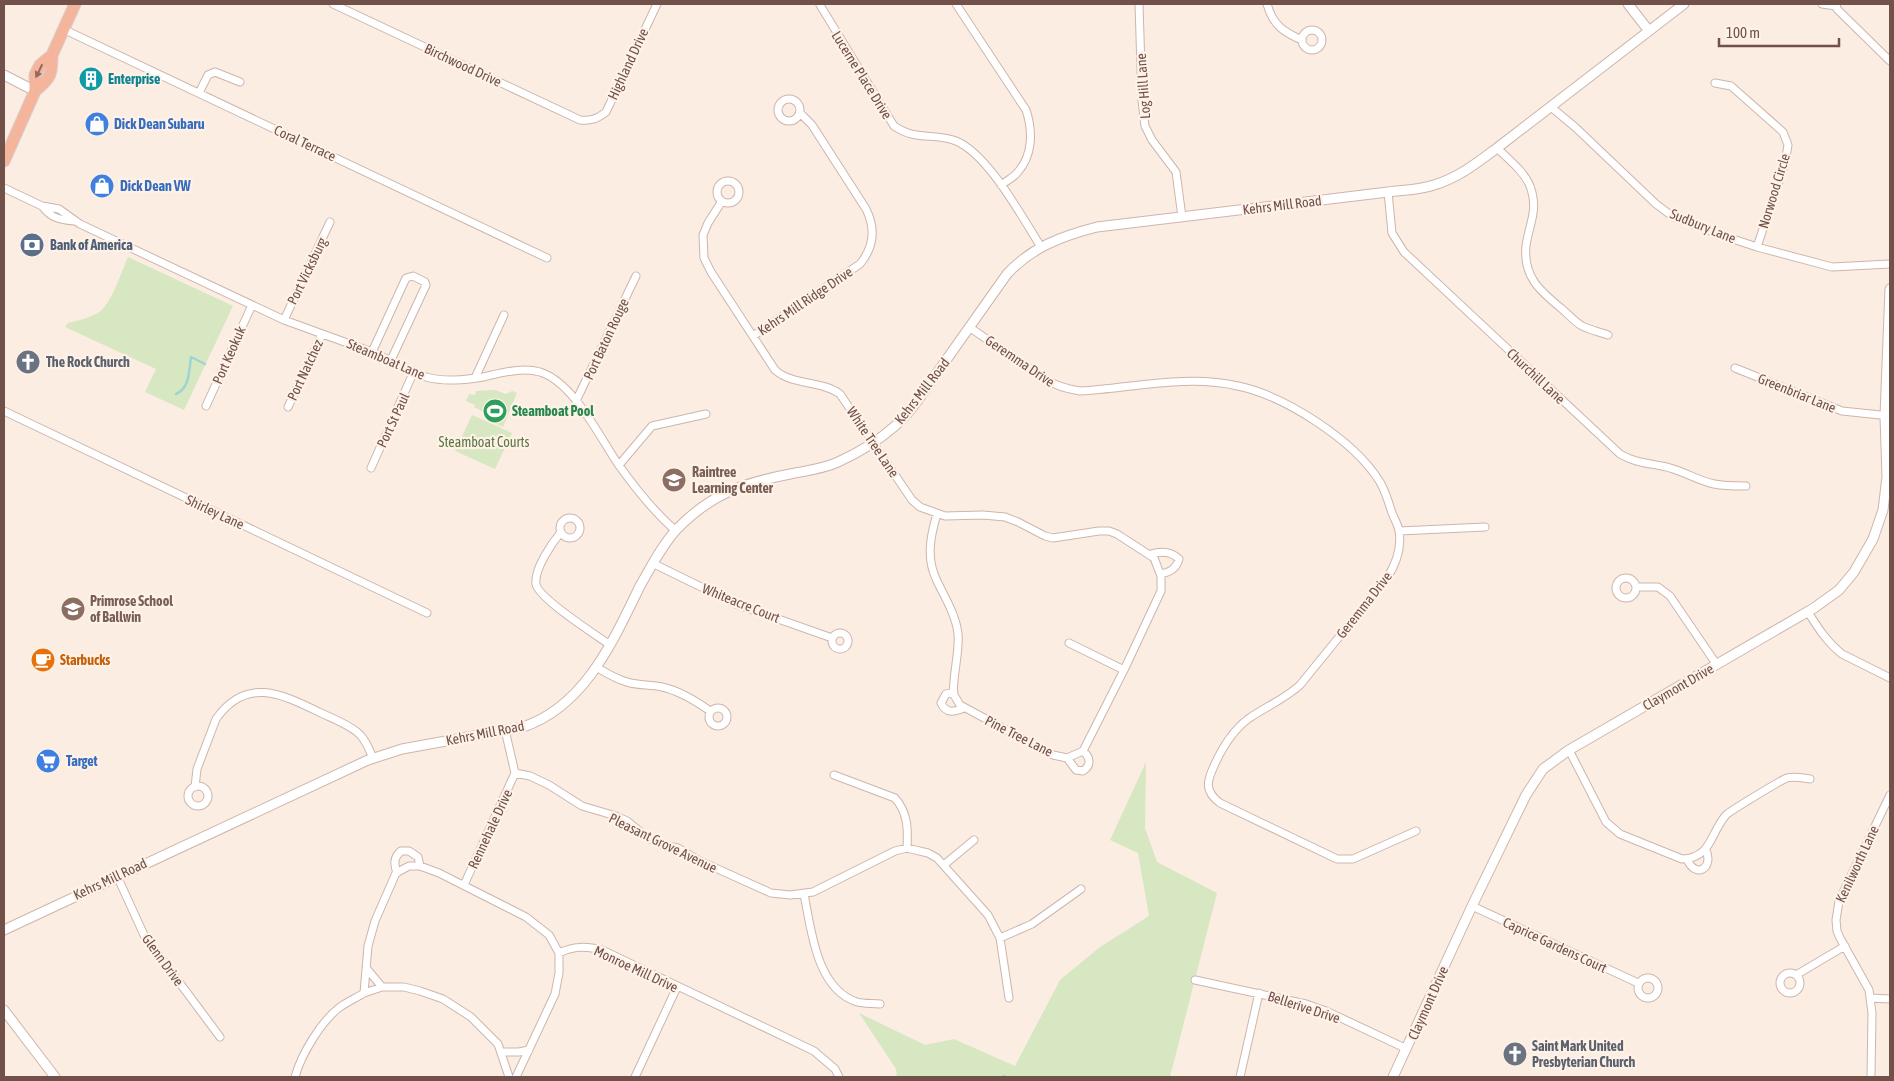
<svg xmlns="http://www.w3.org/2000/svg" width="1894" height="1081" font-family="'Asap Condensed',sans-serif">
	<style>
		.green { fill: #d7e7c1 }
		.lines { fill: none; stroke-linecap: round; stroke-linejoin: round }
		.stream { stroke: #9ed4d4; stroke-width: 2.5 }
		.minor-casing { stroke: #ceb5ac; stroke-width: 9 }
		.tertiary-casing { stroke: #ceb5ac; stroke-width: 11 }
		.trunk-casing { stroke: #d7cecc; stroke-width: 13 }
		.minor { stroke: #fff; stroke-width: 7 }
		.tertiary { stroke: #fff; stroke-width: 9 }
		.trunk { stroke: #f5b49c; stroke-width: 11 }
		.oneway { fill: #926a5e }
		.labels { text-anchor: middle; dominant-baseline: central; stroke-width: 4.5; stroke-linejoin: round; paint-order: stroke }
		.street-label { font-size: 14px; fill: #71514a; stroke: #fef2e8 }
		.culture-label { font-size: 14px; font-weight: bold; fill: #0d838f; stroke: #fef2e8; text-anchor: start }
		.shop-label { font-size: 14px; font-weight: bold; fill: #366cbe; stroke: #fef2e8; text-anchor: start }
		.service-label { font-size: 14px; font-weight: bold; fill: #4e5e75; stroke: #fef2e8; text-anchor: start }
		.worship-label { font-size: 14px; font-weight: bold; fill: #5b616d; stroke: #fef2e8; text-anchor: start }
		.leisure-label { font-size: 14px; font-weight: bold; fill: #27864d; stroke: #fef2e8; text-anchor: start }
		.park-label { font-size: 14px; fill: #5b7742; stroke: #fef2e8 }
		.education-label { font-size: 14px; font-weight: bold; fill: #785e54; stroke: #fef2e8; text-anchor: start }
		.food-label { font-size: 14px; font-weight: bold; fill: #c56008; stroke: #fef2e8; text-anchor: start }
	</style>
	<rect width="100%" height="100%" fill="#fbede2"/>
	<path class="green" d="M128,257L233,306L184,410L145,392L156,369L65,327L68,323C78,321 88,318 98,313C112,304 121,272 128,257Z
		M495,390L506,394L512,391L517,393L503,427L490,421L492,416L474,407L475,405L466,401L469,394L475,395L476,391Z
		M472,415L512,433L495,469L455,451Z
		M1146,762L1145,828L1157,862L1217,893L1170,1077H897L896,1069L859,1013L925,1045L954,1039L1015,1066L1060,980L1100,947L1149,916L1138,853L1110,840Z"/>
	<g class="lines">
		<path class="stream" d="M176,394C190,388 189,370 191,357L205,364
			M1003,1077L1004,1076"/>
		<defs>
			<path id="minor" d="M333,4L580,120C591,121 597,119 606,112L657,4
				M956,4L1026,110C1033,131 1033,156 1017,173C1013,178 1006,181 1001,185
				M1139,4L1142,101L1145,126L1152,140L1176,172L1182,217
				M1267,4C1273,25 1283,32 1302,40
				M1822,4L1836,6
				M1836,4L1837,9L1890,61
				M820,5L894,126C918,142 933,132 956,141C988,154 1022,217 1041,247
				M63,29L547,258
				M1302 40a10 10 0 1 1 20 0a10 10 0 1 1-20 0Z
				M1715,83L1731,86L1783,132L1788,145L1785,163L1757,247
				M199,93L208,75L215,72L240,82
				M778 110a11 11 0 1 1 22 0a11 11 0 1 1-22 0Z
				M1551,107L1575,127L1656,204L1672,216L1715,233L1757,247L1832,267L1890,264
				M1497,148C1508,159 1524,171 1530,186C1539,211 1529,223 1526,246C1523,277 1540,291 1562,309C1568,314 1575,322 1582,326C1590,330 1600,332 1608,335
				M717 192a11 11 0 1 1 22 0a11 11 0 1 1-22 0Z
				M4,188L42,206L59,209L80,224L284,320L372,352L426,377C445,382 464,380 483,377C501,373 521,367 540,372C573,382 599,436 618,464C635,488 653,511 676,531
				M1388,192L1392,233L1404,252L1620,454C1633,462 1647,463 1662,466C1680,469 1696,480 1714,484C1724,486 1735,486 1746,486
				M722,201L708,223L703,235L704,258L711,272L775,370C793,386 821,380 840,394L912,500L920,507L945,516L983,515L1005,517L1018,522L1045,536L1053,538L1099,531H1109L1117,534L1154,558L1161,576V591L1124,670L1083,751L1067,758L1053,755L960,705C958,702 956,698 954,695C951,684 960,651 958,634C956,615 945,598 937,581C926,559 930,537 937,514
				M42,206C51,218 60,220 74,221
				M284,320L330,222
				M969,327L1045,379C1056,386 1067,389 1080,391C1132,388 1187,374 1238,386C1285,396 1354,440 1380,482C1385,491 1388,500 1391,510C1393,517 1398,524 1399,531C1402,548 1396,564 1387,578L1300,685C1285,699 1265,707 1248,719C1232,731 1222,748 1214,766C1207,781 1204,791 1220,803L1337,859H1353L1416,831
				M753,336L860,264C874,247 876,229 866,209L812,125L800,113
				M372,352L406,278L413,276L425,282L426,285L391,360
				M1735,368L1842,411L1890,416
				M475,378L504,315
				M576,401L636,276
				M206,406L252,305
				M288,407L322,334
				M4,411L427,613
				M619,465L652,426L706,414
				M371,468L414,371
				M560 528a10 10 0 1 1 20 0a10 10 0 1 1-20 0Z
				M1399,531L1485,527
				M561,532C552,543 534,569 536,584C538,598 596,635 610,645
				M1151,554C1161,551 1171,551 1179,559C1176,569 1170,572 1161,574
				M652,563L736,604L832,638
				M1616 588a10 10 0 1 1 20 0a10 10 0 1 1-20 0Z
				M1637,587H1658L1670,596L1717,665
				M1808,612C1818,628 1827,642 1842,654L1890,678
				M832 641a8 8 0 1 1 16 0a8 8 0 1 1-16 0Z
				M1069,643L1124,670
				M596,667C605,672 614,678 624,681C636,686 649,684 662,687C680,691 696,701 710,711
				M954,692L946,694L941,703C946,714 954,712 964,708
				M709 717a9 9 0 1 1 18 0a9 9 0 1 1-18 0Z
				M1569,750L1606,822L1620,834L1682,859C1712,858 1710,833 1726,815C1730,811 1781,780 1787,778C1793,776 1803,778 1810,779
				M1067,758L1076,770L1083,771C1092,765 1090,757 1083,751
				M515,773L530,776L549,785L582,806L616,816L627,821L648,838L663,845L678,848L700,861L771,893L790,895L813,892L895,851L907,848L915,850L928,853L937,858L988,915L1000,938L1009,998
				M834,775L895,798C908,813 908,829 907,848
				M188 796a10 10 0 1 1 20 0a10 10 0 1 1-20 0Z
				M195,787L197,769L216,719C246,676 282,694 319,712C331,718 346,723 357,732C365,738 369,749 373,758
				M1687,859C1695,879 1714,869 1706,850
				M945,864L974,840
				M397,873C394,864 393,858 401,851H409L418,857L420,866
				M117,876L144,935L220,1037
				M464,885L515,773L505,730
				M804,894C811,928 816,989 857,1002C864,1004 873,1003 880,1004
				M1472,906L1638,983
				M1000,938L1032,924L1081,889
				M367,969L382,987
				M1780 983a10 10 0 1 1 20 0a10 10 0 1 1-20 0Z
				M1796,975L1845,946
				M1638 988a10 10 0 1 1 20 0a10 10 0 1 1-20 0Z
				M1195,980L1306,1004L1326,1011L1407,1049
				M364,993L382,987H404L420,991L443,999L471,1017L498,1044L509,1077
				M1870,998L1890,999
				M502,1052H519L529,1050
				M295,1077C301,1055 321,1021 340,1007C347,1002 356,998 364,993L368,946L375,921L396,873L409,866H420L439,873L526,917L549,935L559,953C574,946 586,946 602,950L814,1051L835,1069L839,1077
				M516,1077L555,994L559,973V953
				M635,1077L677,987
				M1240,1077L1259,993
				M1871,1077L1872,1013L1869,990L1840,938L1837,931L1836,920L1839,901L1890,795"/>
			<path id="tertiary" d="M1628,4L1649,31
				M4,75L35,91
				M4,930L368,760L402,749L523,727C585,706 613,641 640,586C651,567 662,545 677,529C711,494 743,483 790,474C805,471 823,469 838,462C858,453 878,441 895,426C912,411 924,391 937,373C960,340 984,307 1007,274C1032,247 1062,236 1097,227L1388,192C1403,190 1420,190 1434,185C1458,178 1477,163 1497,148L1684,4
				M4,1010L55,1077
				M1393,1077L1472,906L1526,795L1543,769L1569,750L1814,608L1839,590L1854,572L1873,539L1883,510L1887,477L1885,416L1890,289"/>
			<path id="trunk" d="M35,91C51,78 52,74 52,55
				M4,161L35,91V75L40,65L52,55L75,4"/>
		</defs>
		<use href="#minor" class="minor-casing"/>
		<use href="#tertiary" class="tertiary-casing"/>
		<use href="#trunk" class="trunk-casing"/>
		<use href="#minor" class="minor"/>
		<use href="#tertiary" class="tertiary"/>
		<use href="#trunk" class="trunk"/>
	</g>
	<defs><path id="oneway-solid" d="M-6-.8H1V-3.2L6.5 0L1 3.2V.8H-6Z" transform="scale(1.25)"/></defs>
	<use class="oneway" href="#oneway-solid" transform="translate(39 71) rotate(116)"/>
	<defs>
		<symbol id="building-disc" viewBox="-11 -11 22 22"><circle r="9.5" fill="#0f9aa8" stroke="#fef2e8"/><path d="M-4-6H4V6H1V3H-1V6H-4ZM-2.5-4.3h1.7v1.8h-1.7ZM.8-4.3h1.7v1.8H.8ZM-2.5-1h1.7V.8h-1.7ZM.8-1h1.7V.8H.8Z" fill="#fff"/></symbol>
		<symbol id="shop-disc" viewBox="-11 -11 22 22"><circle r="9.5" fill="#3f7fe0" stroke="#fef2e8"/><path d="M-5-2.5h2.3a2.7 3.5 0 0 1 5.4 0H5L5.5 6h-11ZM-1.5-2.5h3a1.5 2.3 0 0 0-3 0Z" fill="#fff"/></symbol>
		<symbol id="bank-disc" viewBox="-11 -11 22 22"><circle r="9.5" fill="#5c6f8a" stroke="#fef2e8"/><path d="M-6-4H6V4H-6ZM0-2.3a2.3 2.3 0 1 0 0 4.6a2.3 2.3 0 1 0 0-4.6Z" fill="#fff"/></symbol>
		<symbol id="church-disc" viewBox="-11 -11 22 22"><circle r="9.5" fill="#6b7280" stroke="#fef2e8"/><path d="M-1.2-6h2.4v3.5h3.3v2.4h-3.3V6h-2.4V-.1h-3.3v-2.4h3.3Z" fill="#fff"/></symbol>
		<symbol id="stadium-disc" viewBox="-11 -11 22 22"><circle r="9.5" fill="#2e9e5b" stroke="#fef2e8"/><path d="M0-5a6.5 5 0 1 0 0 10a6.5 5 0 1 0 0-10ZM-3.5-1.8h7v3.6h-7Z" fill="#fff"/></symbol>
		<symbol id="school-disc" viewBox="-11 -11 22 22"><circle r="9.5" fill="#8d6e63" stroke="#fef2e8"/><path d="M0-5L7-2L0 1L-7-2ZM-4 1L0 2.5L4 1V4Q0 6-4 4Z" fill="#fff"/></symbol>
		<symbol id="cafe-disc" viewBox="-11 -11 22 22"><circle r="9.5" fill="#e8710a" stroke="#fef2e8"/><path d="M-5.5-4.5H6V0H3Q3 3.5 0 3.5H-2.5Q-5.5 3.5-5.5 0ZM3-3.2v2h1.7v-2ZM-6 4.5H4V6H-6Z" fill="#fff"/></symbol>
		<symbol id="supermarket-disc" viewBox="-11 -11 22 22"><circle r="9.5" fill="#3f7fe0" stroke="#fef2e8"/><path d="M-6-5.5h2.5l.6 2H6L4.5 2H-2.5L-4.4-4H-6ZM-1.5 3.2a1.3 1.3 0 1 0 .1 0ZM3 3.2a1.3 1.3 0 1 0 .1 0Z" fill="#fff"/></symbol>
	</defs>
	<g fill-rule="evenodd">
		<use href="#building-disc" x="77" y="65" width="28" height="28"/>
		<use href="#shop-disc" x="83" y="110" width="28" height="28"/>
		<use href="#shop-disc" x="88" y="172" width="28" height="28"/>
		<use href="#bank-disc" x="18" y="231" width="28" height="28"/>
		<use href="#church-disc" x="14" y="348" width="28" height="28"/>
		<use href="#stadium-disc" x="481" y="397" width="28" height="28"/>
		<use href="#school-disc" x="660" y="466" width="28" height="28"/>
		<use href="#school-disc" x="59" y="595" width="28" height="28"/>
		<use href="#cafe-disc" x="29" y="646" width="28" height="28"/>
		<use href="#supermarket-disc" x="34" y="747" width="28" height="28"/>
		<use href="#church-disc" x="1501" y="1040" width="28" height="28"/>
	</g>
	<g class="labels">
		<g class="street-label">
			<text transform="translate(628 64) rotate(-65)">Highland Drive</text>
			<text transform="translate(463 65) rotate(25)">Birchwood Drive</text>
			<text transform="translate(862 75) rotate(58)">Lucerne Place Drive</text>
			<text transform="translate(1143 86) rotate(-94)">Log Hill Lane</text>
			<text transform="translate(305 143) rotate(25)">Coral Terrace</text>
			<text transform="translate(1774 191) rotate(-73)">Norwood Circle</text>
			<text transform="translate(1282 205) rotate(-7)">Kehrs Mill Road</text>
			<text transform="translate(1703 226) rotate(22)">Sudbury Lane</text>
			<text transform="translate(307 271) rotate(-64)">Port Vicksburg</text>
			<text transform="translate(805 301) rotate(-34)">Kehrs Mill Ridge Drive</text>
			<text transform="translate(606 339) rotate(-65)">Port Baton Rouge</text>
			<text transform="translate(229 355) rotate(-66)">Port Keokuk</text>
			<text transform="translate(386 359) rotate(23)">Steamboat Lane</text>
			<text transform="translate(1020 361) rotate(34)">Geremma Drive</text>
			<text transform="translate(305 370) rotate(-65)">Port Natchez</text>
			<text transform="translate(1536 376) rotate(43)">Churchill Lane</text>
			<text transform="translate(922 391) rotate(-52)">Kehrs Mill Road</text>
			<text transform="translate(1797 393) rotate(22)">Greenbriar Lane</text>
			<text transform="translate(393 420) rotate(-65)">Port St Paul</text>
			<text transform="translate(873 442) rotate(56)">White Tree Lane</text>
			<text transform="translate(215 512) rotate(25)">Shirley Lane</text>
			<text transform="translate(741 603) rotate(22)">Whiteacre Court</text>
			<text transform="translate(1364 605) rotate(-52)">Geremma Drive</text>
			<text transform="translate(1678 687) rotate(-30)">Claymont Drive</text>
			<text transform="translate(485 733) rotate(-11)">Kehrs Mill Road</text>
			<text transform="translate(1019 736) rotate(27)">Pine Tree Lane</text>
			<text transform="translate(490 829) rotate(-65)">Rennehale Drive</text>
			<text transform="translate(663 843) rotate(26)">Pleasant Grove Avenue</text>
			<text transform="translate(1857 864) rotate(-65)">Kenilworth Lane</text>
			<text transform="translate(110 879) rotate(-25)">Kehrs Mill Road</text>
			<text transform="translate(1555 945) rotate(25)">Caprice Gardens Court</text>
			<text transform="translate(163 960) rotate(54)">Glenn Drive</text>
			<text transform="translate(636 969) rotate(25)">Monroe Mill Drive</text>
			<text transform="translate(1428 1003) rotate(-66)">Claymont Drive</text>
			<text transform="translate(1304 1007) rotate(18)">Bellerive Drive</text>
		</g>
		<g class="culture-label">
			<text x="108" y="79">Enterprise</text>
		</g>
		<g class="shop-label">
			<text x="114" y="124">Dick Dean Subaru</text>
			<text x="120" y="186">Dick Dean VW</text>
			<text x="66" y="761">Target</text>
		</g>
		<g class="service-label">
			<text x="50" y="245">Bank of America</text>
		</g>
		<g class="worship-label">
			<text x="46" y="362">The Rock Church</text>
			<text x="1532" y="1046">Saint Mark United<tspan x="1532" dy="16">Presbyterian Church</tspan></text>
		</g>
		<g class="leisure-label">
			<text x="512" y="411">Steamboat Pool</text>
		</g>
		<g class="park-label">
			<text x="484" y="442">Steamboat Courts</text>
		</g>
		<g class="education-label">
			<text x="692" y="472">Raintree<tspan x="692" dy="16">Learning Center</tspan></text>
			<text x="90" y="601">Primrose School<tspan x="90" dy="16">of Ballwin</tspan></text>
		</g>
		<g class="food-label">
			<text x="60" y="660">Starbucks</text>
		</g>
	</g>
	<rect width="1894" height="1081" fill="none" stroke="#71514a" stroke-width="10"/>
	<path d="M1719 38v8h120v-8" fill="none" stroke="#71514a" stroke-width="2.5"/>
	<text x="1726" y="38" font-size="15" fill="#71514a" stroke="#fef2e8" stroke-width="4" paint-order="stroke">100 m</text>
</svg>
